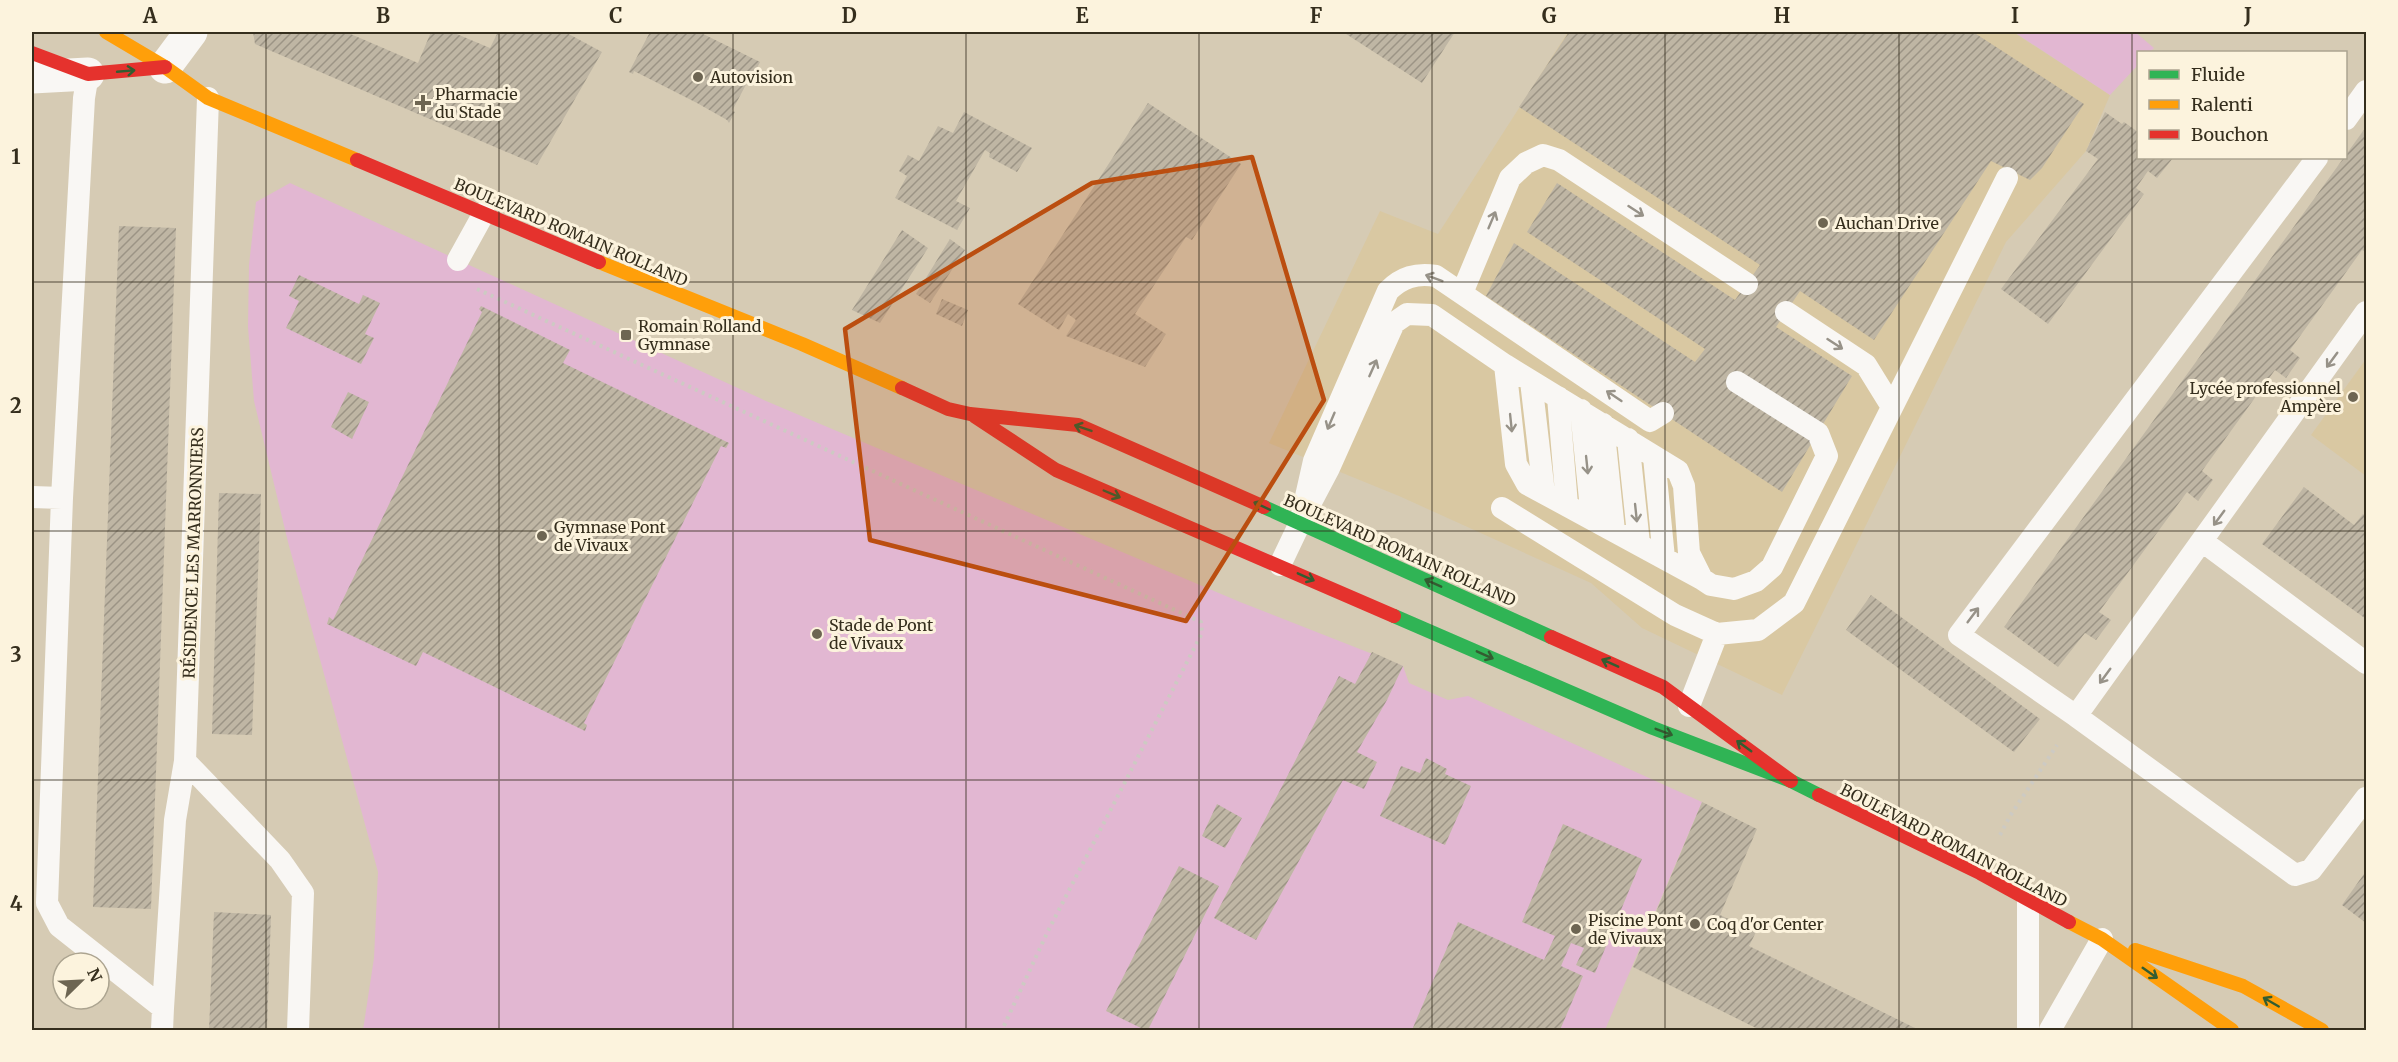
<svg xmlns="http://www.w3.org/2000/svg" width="2398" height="1062" font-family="Merriweather,serif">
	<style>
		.built { fill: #d9c8a2 }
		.green { fill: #e2b7d2 }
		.building { fill: url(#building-hatch) }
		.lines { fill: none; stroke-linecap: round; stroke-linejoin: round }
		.path { stroke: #cdcac3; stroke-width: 4; stroke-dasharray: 3 4.5; stroke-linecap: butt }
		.lane { stroke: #f9f7f4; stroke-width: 22 }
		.street { stroke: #f9f7f4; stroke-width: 33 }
		.fast { stroke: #30b455; stroke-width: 14 }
		.slow { stroke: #ff9f0a; stroke-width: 14 }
		.jam { stroke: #e5322d; stroke-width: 14 }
		.oneway { stroke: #335d31 }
		.oneway2 { stroke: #979288 }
		.marked { fill: #bb4e10; fill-opacity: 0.2; stroke: #bb4e10; stroke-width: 4.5; stroke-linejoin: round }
		.grid { fill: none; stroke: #352e1d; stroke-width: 1.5; stroke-opacity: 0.55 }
		.poi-dot { fill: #6d6552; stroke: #fcf3dd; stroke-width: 2 }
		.labels { text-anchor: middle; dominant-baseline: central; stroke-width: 6; stroke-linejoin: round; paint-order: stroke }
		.poi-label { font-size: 16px; fill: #352e1d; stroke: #fcf3dd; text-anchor: start }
		.street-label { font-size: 16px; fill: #352e1d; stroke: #fcf3dd }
		.neatline { fill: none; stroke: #352e1d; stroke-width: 2 }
		.grid-label { font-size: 20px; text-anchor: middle; font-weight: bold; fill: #352e1d }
	</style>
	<defs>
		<pattern id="building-hatch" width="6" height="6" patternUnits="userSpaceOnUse" patternTransform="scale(1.5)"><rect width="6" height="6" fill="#bfb6a4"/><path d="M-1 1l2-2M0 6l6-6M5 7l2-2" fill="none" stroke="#9c9485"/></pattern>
	</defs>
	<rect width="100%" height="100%" fill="#d6cbb4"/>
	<path class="built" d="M1568,32H2013L2110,95L2086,151L2006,242L1782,695L1642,628L1591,583L1399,496L1269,443L1380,211L1438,234Z
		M2366,359V476L2311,435Z"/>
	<path class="green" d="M2014,32H2135L2154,48L2150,52H2138V65L2110,95Z
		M290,183L766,401L1240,602L1403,666L1409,683L1448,700L1468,696L1702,802L1605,1030H363L374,958L378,872L288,542L254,401L248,327L249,265L256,202Z"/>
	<path class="building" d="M253,32H346L418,63L431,32H452L490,48L498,32H565L602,52L537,165L255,44Z
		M650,32H699L760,62L752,78L750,77L732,111L735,112L729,123L727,120L697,103L634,71L633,74L629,72Z
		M1343,32H1455L1422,83Z
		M1569,32H1973L2084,104L2042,168L2030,180L1991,161L1874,340L1800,291L1776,327L1852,376L1782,492L1486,296L1514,243L1695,362L1705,349L1527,232L1557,183L1735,300L1760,265L1519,107Z
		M1148,103L1241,164L1192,240L1186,237L1135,314L1166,334L1145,367L1066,336L1076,320L1068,314L1059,330L1018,304Z
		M964,112L1032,148L1017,172L989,157L990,153L985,150L956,201L970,208L957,230L895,198L907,176L899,171L908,155L919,161L938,126L953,133Z
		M2105,112L2122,124L2124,122L2138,132V158H2173L2157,178L2148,171L2136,188L2144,194L2048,324L2001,289L2098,159L2086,151Z
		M2366,127V252L2362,250L2290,350L2300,358L2286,378L2275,370L2202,471L2213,480L2198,501L2187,492L2099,612L2111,620L2096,640L2085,633L2058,667L2004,627Z
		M119,226L176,228L151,909L93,907Z
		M902,230L928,248L880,323L852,310Z
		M950,239L965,250L930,303L916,294Z
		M299,275L359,304L363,295L380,303L365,334L374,338L361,364L286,328L299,301L289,296Z
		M942,299L968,310L962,326L936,314Z
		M481,306L570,350L563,363L729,443L726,448L721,446L584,723L587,725L585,731L423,652L416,666L327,624L329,617L333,620L482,312L479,309Z
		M348,392L369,402L352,439L331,427Z
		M2304,487L2354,525L2363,514L2366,516V619L2262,544Z
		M219,493L261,494L252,735L212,734Z
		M1871,595L2040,719L2014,752L1846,630Z
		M1372,652L1403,666L1387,700L1357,752L1377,762L1364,789L1343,780L1256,940L1214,918L1339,676L1355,684Z
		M1426,758L1447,769L1445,774L1471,786L1445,845L1380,816L1401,766L1420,773Z
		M1702,802L1757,829L1720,915L1756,932L1749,946L1919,1030H1760L1633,967Z
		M1217,804L1242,818L1225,848L1202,836Z
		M1563,824L1642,859L1595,973L1576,965L1584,948L1571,943L1561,966L1583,976L1560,1030H1412L1458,922L1544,960L1555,936L1522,922Z
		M1179,866L1219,886L1148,1030H1145L1106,1011Z
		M2366,871V923L2342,905Z
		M214,912L271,915L267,1030H209Z"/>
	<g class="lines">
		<path class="path" d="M477,289L1201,622L1202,633L1048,931L1002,1030
			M2000,835L2010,816L2057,745"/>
		<path class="lane" d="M88,74L84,98L62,498L47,903L59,926L163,1008L162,1030
			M2346,119L2366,91
			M2317,158L1959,635L2076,716L2366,312
			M458,260L484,213
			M1462,293L1510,178L1526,163L1543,155L1559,160L1747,284
			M1786,312L1866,365L1892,407
			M1505,365L1516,464L1527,484L1702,579
			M1531,381L1544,493
			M1558,397L1567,505
			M1581,410L1592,519
			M1663,413L1650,421L1436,276C1416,273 1402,277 1388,291L1314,461L1300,523L1329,468L1394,323L1407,314L1432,315L1505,365L1678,471L1684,486L1689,553L1702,579L1711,585L1734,589L1756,581L1772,567L1827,456L1818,433L1737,382
			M1603,424L1614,531
			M1628,439L1639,544
			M1654,457L1664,558
			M32,497L62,498
			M1502,508L1675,615L1717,634L1758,630L1794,603L2007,178
			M2202,541L2366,663
			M1280,565L1300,523
			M1689,706L1717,634
			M2076,716L2295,875L2311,870L2366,798
			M185,761L280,860L303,893L298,1030
			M2028,901V1030
			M163,1008L175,820L185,761L208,98
			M2050,1030L2102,939"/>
		<path class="street" d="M165,67L191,32
			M32,77L88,74"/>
		<path class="fast" d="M1264,507L1551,637
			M1394,616L1653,728L1791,781L1819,795"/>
		<path class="slow" d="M106,32L165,67L208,98L357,160
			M599,262L802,344L902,388
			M2069,922L2102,939L2232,1030
			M2135,950L2243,986L2322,1030"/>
		<path class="jam" d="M32,53L88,74L165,67
			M357,160L599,262
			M902,388L948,409L970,414L1078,425L1264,507
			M974,416L1056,470L1394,616
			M1551,637L1663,687L1791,781
			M1819,795L1980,873L2069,922"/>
	</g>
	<defs><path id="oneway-shaft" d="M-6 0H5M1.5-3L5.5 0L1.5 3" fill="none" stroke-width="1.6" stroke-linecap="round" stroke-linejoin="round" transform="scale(1.5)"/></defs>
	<g class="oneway">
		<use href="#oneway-shaft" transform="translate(126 71) rotate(-5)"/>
		<use href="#oneway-shaft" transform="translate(1083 428) rotate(-161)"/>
		<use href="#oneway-shaft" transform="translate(1112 494) rotate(23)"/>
		<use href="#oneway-shaft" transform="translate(1262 506) rotate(-155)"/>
		<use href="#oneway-shaft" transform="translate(1306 577) rotate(24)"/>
		<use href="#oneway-shaft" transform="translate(1433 583) rotate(-156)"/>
		<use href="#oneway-shaft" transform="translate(1485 655) rotate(24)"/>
		<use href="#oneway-shaft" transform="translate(1610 663) rotate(-156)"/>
		<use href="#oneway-shaft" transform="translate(1664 732) rotate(21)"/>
		<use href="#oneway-shaft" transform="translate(1744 746) rotate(-144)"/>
		<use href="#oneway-shaft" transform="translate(2150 973) rotate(35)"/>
		<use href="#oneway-shaft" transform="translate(2271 1002) rotate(-150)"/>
	</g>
	<g class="oneway2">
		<use href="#oneway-shaft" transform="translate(1636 211) rotate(33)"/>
		<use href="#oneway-shaft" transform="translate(1492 220) rotate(-67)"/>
		<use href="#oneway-shaft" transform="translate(1434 278) rotate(-160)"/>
		<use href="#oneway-shaft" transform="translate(1835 344) rotate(33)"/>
		<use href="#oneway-shaft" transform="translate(2332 360) rotate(126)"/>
		<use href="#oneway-shaft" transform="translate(1373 368) rotate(-66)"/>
		<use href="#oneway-shaft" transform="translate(1614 396) rotate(-146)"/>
		<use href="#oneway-shaft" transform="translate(1331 421) rotate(113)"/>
		<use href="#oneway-shaft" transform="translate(1511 423) rotate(84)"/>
		<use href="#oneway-shaft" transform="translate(1587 465) rotate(84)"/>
		<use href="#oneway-shaft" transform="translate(1636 513) rotate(84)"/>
		<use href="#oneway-shaft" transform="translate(2219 518) rotate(126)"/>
		<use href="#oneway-shaft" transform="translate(1973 615) rotate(-53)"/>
		<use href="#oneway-shaft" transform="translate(2105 676) rotate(126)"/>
	</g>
	<path class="marked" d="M1252,157L1324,400L1186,621L870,540L845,329L1092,183Z"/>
	<path class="grid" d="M266,32V1030M499,32V1030M733,32V1030M966,32V1030M1199,32V1030M1432,32V1030M1665,32V1030M1899,32V1030M2132,32V1030M32,282H2366M32,531H2366M32,780H2366"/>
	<g class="poi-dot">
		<circle cx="698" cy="77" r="6"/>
		<path d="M420 94h6v6h6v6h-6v6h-6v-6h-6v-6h6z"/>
		<circle cx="1823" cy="223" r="6"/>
		<rect x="620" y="329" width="12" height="12" rx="3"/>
		<circle cx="2353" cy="397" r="6"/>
		<circle cx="542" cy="536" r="6"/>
		<circle cx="817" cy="634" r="6"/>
		<circle cx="1695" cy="924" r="6"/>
		<circle cx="1576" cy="929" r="6"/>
	</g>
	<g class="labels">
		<g class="poi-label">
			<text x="710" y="77">Autovision</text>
			<text x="435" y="94">Pharmacie<tspan x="435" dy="18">du Stade</tspan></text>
			<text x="1835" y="223">Auchan Drive</text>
			<text x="638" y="326">Romain Rolland<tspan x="638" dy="18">Gymnase</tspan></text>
			<text x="2341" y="388" text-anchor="end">Lycée professionnel<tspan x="2341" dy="18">Ampère</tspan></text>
			<text x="554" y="527">Gymnase Pont<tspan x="554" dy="18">de Vivaux</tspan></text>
			<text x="829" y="625">Stade de Pont<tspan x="829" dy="18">de Vivaux</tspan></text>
			<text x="1588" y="920">Piscine Pont<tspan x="1588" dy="18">de Vivaux</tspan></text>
			<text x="1707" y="924">Coq d'or Center</text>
		</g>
		<g class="street-label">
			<text transform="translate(571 232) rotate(23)">BOULEVARD ROMAIN ROLLAND</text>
			<text transform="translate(1400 550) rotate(24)">BOULEVARD ROMAIN ROLLAND</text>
			<text transform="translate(193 553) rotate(-88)">RÉSIDENCE LES MARRONNIERS</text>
			<text transform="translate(1954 845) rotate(27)">BOULEVARD ROMAIN ROLLAND</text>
		</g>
	</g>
	<rect width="2398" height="1062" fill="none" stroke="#fcf3dd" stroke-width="66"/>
	<rect x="2137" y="51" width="210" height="108" fill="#fcf3dd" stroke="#aca490" stroke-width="1.5"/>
	<rect x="2149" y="70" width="30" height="9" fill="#30b455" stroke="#aca490" stroke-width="1.5"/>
	<text x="2191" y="81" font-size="18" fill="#352e1d">Fluide</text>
	<rect x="2149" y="100" width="30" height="9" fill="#ff9f0a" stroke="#aca490" stroke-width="1.5"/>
	<text x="2191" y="111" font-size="18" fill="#352e1d">Ralenti</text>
	<rect x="2149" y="130" width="30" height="9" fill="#e5322d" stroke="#aca490" stroke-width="1.5"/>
	<text x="2191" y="141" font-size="18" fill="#352e1d">Bouchon</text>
	<g transform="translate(81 981) rotate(66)"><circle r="28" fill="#fcf3dd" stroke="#aca490" stroke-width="1.5"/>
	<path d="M0-4.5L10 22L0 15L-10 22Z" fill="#6d6552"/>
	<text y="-9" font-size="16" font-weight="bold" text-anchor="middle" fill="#352e1d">N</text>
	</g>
	<rect x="33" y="33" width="2332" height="996" class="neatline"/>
	<g class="grid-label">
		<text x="150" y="23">A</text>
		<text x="383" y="23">B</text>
		<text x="616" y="23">C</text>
		<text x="849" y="23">D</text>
		<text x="1082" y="23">E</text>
		<text x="1316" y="23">F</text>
		<text x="1549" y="23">G</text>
		<text x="1782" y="23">H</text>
		<text x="2015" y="23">I</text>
		<text x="2248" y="23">J</text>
		<text x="16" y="164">1</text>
		<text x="16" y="413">2</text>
		<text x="16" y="662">3</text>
		<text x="16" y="911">4</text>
	</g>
</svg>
